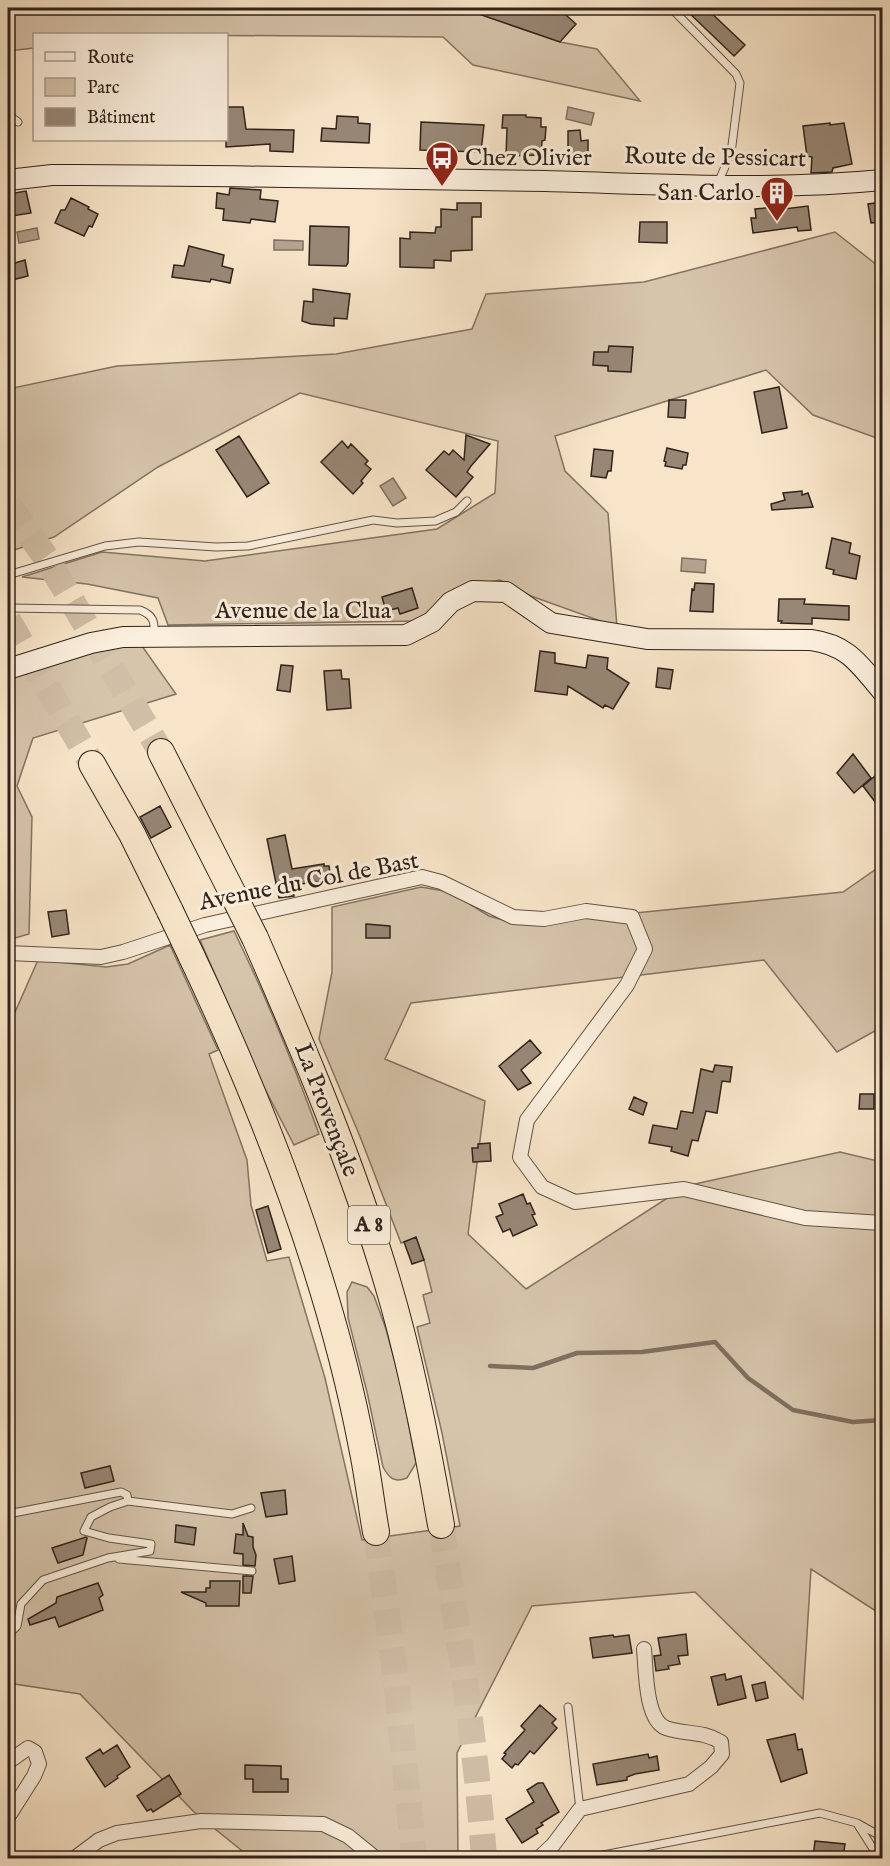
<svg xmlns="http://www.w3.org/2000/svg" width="890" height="1866" font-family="'IM FELL English',serif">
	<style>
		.green { fill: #d6c4ab; stroke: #837363; stroke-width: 1.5 }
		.water { fill: #b4a38e; stroke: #7f6f60; stroke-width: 1.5 }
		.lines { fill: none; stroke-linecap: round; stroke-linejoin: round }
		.stream { stroke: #7f6f60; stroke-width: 4.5 }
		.building { fill: #988775; stroke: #30221b; stroke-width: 1.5 }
		.highway-tunnel { stroke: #d0bea6; stroke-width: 26; stroke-dasharray: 26 13; stroke-linecap: butt }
		.lane-casing { stroke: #625346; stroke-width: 9 }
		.street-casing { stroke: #625346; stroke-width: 16 }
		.secondary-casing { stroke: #30221b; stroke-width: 22 }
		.highway-casing { stroke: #30221b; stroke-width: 28 }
		.lane { stroke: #faeedc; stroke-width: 7 }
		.street { stroke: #faeedc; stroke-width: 14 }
		.secondary { stroke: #faeedc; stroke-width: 20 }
		.highway { stroke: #f8e5c9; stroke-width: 26 }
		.highway-bridge-casing { stroke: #30221b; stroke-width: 28; stroke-linecap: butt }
		.highway-bridge { stroke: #f8e5c9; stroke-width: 26 }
		.labels { text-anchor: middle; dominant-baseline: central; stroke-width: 6; stroke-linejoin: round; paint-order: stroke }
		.shield { fill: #faeedc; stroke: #6d5f55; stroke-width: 1.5 }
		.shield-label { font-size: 22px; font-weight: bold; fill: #30221b }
		.poi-label { font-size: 24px; fill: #30221b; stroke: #faeedc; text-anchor: start }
		.street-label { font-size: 24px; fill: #30221b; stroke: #faeedc }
	</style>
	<rect width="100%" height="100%" fill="#f8e5c9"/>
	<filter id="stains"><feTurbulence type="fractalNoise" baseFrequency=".00333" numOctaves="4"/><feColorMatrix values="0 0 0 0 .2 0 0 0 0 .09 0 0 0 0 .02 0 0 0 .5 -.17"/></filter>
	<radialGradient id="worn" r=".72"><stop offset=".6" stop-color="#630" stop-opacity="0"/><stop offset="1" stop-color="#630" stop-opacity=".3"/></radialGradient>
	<path class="green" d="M8,8H477L488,17L560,42L597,49L640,101L473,65L443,37L34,34V48L8,51Z
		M835,232L882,269V440L813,415L766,370L555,436L565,471L608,513L617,627L531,596L500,580L454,589L419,621L168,625L158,598L87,584L22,577L102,552L205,561L437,529L495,493L498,441L300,393L158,467L54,537L8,552V389L117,366L336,354L472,329L486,294L644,282Z
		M117,644L142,646L176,694L33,738L17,786L32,817L29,934L8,940V678Z
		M882,865V1027L837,1052L764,960L411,1003L385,1059L485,1101L468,1234L526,1289L686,1186L840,1152L882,1162V1615L811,1569L803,1699L695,1592L532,1606L457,1753L458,1858H251L194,1812L80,1694L8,1683V1028L38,960L106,967L128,964L170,945L218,1050L209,1054L247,1160L251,1205L267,1261L289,1257L325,1378L362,1540L460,1526L442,1433L417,1327L430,1323L423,1295L432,1292L424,1260L416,1238L401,1243L361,1139L319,1039L332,972V907L421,887L450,892L489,916L510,922L526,924L843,892Z
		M234,931C266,997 294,1064 319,1134L294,1145L263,1085L200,940Z
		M352,1282L367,1287L374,1296L386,1329L401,1385L416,1463L407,1478C394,1483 389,1478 383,1467L367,1392L348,1318L347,1292Z"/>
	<path class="water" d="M568,107L594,113L591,125L566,119Z
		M37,228L39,239L19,243L17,232Z
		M274,240L303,241V250H274Z
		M393,478L406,498L393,506L380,486Z
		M682,558L706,560L705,573L681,571Z"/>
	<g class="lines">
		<path class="stream" d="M490,1366L533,1368L577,1353L642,1352L715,1342L748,1378L793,1410L853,1422L882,1420"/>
	</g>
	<path class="building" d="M467,8H558L576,24L560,42L467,10Z
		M684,8H706L745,45L734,56Z
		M226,107H243L246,129L294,130L293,152L270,151V144L226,147Z
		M503,115H526V117L541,118V127H546L545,140L542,141L541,155L506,156L507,128H502Z
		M337,116L358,117V123L370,124L369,143L321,141L322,128L336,129Z
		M421,122L484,125L481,152L420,150Z
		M830,123V125L844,123L852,164L833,168L832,172L811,173L812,157L807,156L803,126Z
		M580,130L581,141L588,140V159L568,160V131Z
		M230,188L261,190L260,199L278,201L275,222L251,219L250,223L223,220L224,209L216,208L217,193L229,195Z
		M26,191L31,213L12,216L8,194Z
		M71,198L89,207L88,209L98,214L92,227L89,226L84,236L55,223L61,210H65Z
		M882,202V222L871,223L868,204Z
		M457,203H481V217H472V250L451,251V261L434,260V268L400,267V238L410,239V232L435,233L436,227H441V209L457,210Z
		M808,206L811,230L798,231L797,227L753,233L751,218H756L755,209L776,207V210Z
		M640,222H667V243L639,242Z
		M310,226L349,227L348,263L346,266L309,265Z
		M189,246L224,255L222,266L233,269L230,283L211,279L210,282L172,277L174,265L184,266Z
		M25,260L28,276L12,280L8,265Z
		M313,289L350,294L347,319L334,318V326L311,324L302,321L304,301L313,302Z
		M609,346L633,347L631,372L608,371V366L593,365L594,352H608Z
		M779,387L787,428L762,433L754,392Z
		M669,400H686L685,418L668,417Z
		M466,435L490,444L471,466L467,472L473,477L456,497L426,470L444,451L449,455L453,450L464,460Z
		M239,436L269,483L247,497L216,450Z
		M342,441L348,448L351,444L368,461L365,464L371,469L361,481L363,483L353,494L321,462Z
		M667,448L688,453L686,465H683L682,469L665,466L666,462L664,461Z
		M594,449L613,451L611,471H608L606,478L591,476Z
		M802,491V495L808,493L813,507L772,510L771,504L785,500L783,493Z
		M832,538L851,543L849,553L860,556L856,579L833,574L834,570L826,568Z
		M695,583L714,584L713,612L690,611L692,589L694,590Z
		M412,588L418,608L400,614L398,608L386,611L382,597Z
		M779,599H805L804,604L849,606V620L812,618V624L781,623L782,621H778Z
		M540,651L555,653V663L586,668L588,655L608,658L607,669L629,683L613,709L605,705L603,708L568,686L567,695L535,691Z
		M281,665L293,666L290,692L277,690Z
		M658,668L673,670L670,689L656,687Z
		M341,670L342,679H349L351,708L327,710L324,671Z
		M853,754L871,778L854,793L837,773Z
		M875,776L882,785V811L863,786Z
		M160,806L171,827L151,838L140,817Z
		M285,835L292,869L324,864V866H329L331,880L293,885L294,896L279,898L267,839Z
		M66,910L69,934L52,937L48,912Z
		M366,924L390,926V938H366Z
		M530,1040L541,1053L521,1070L531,1083L518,1090L499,1066Z
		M715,1065L732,1067L730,1082L722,1081L717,1113L706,1111L698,1141L692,1140L688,1156L671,1151L672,1147L649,1143L653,1125L677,1129L681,1111L693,1113L701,1069L713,1072Z
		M860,1094H874V1109H859Z
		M634,1097L647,1103L643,1115L629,1109Z
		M490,1143L491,1161L473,1162L472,1148H478V1144Z
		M523,1194L527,1204L530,1203L535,1214L532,1215L537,1225L513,1236L510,1229L503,1232L496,1217L503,1214L499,1204Z
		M268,1206L281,1249L268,1253L256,1210Z
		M416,1237L424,1260L412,1264L404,1242Z
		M110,1466L114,1481L85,1488L81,1473Z
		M285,1490L287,1514L266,1517L261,1493Z
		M243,1523L248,1536L253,1537V1547L256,1555L255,1566L243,1565V1554L234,1553L236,1534L243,1535Z
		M176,1525L196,1528L194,1545L175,1542Z
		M86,1537L87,1538L83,1555L58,1563L52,1548Z
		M292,1556L295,1581L279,1584L274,1559Z
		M243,1576H253L251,1593H243Z
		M210,1581H240L239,1606H206V1603L181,1592H206V1588H210Z
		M98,1583L103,1595L99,1598L103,1610L59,1627L55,1617L30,1625L28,1619L56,1603L57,1597Z
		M686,1634L688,1655L678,1656L680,1664L668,1666L669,1669L656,1671L654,1656L661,1655L658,1638Z
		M613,1635L614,1637L629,1635L632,1653L593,1658L590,1638Z
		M725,1674L726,1680L741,1676L746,1698L718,1705L711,1677Z
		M765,1682L768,1698L756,1701L752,1685Z
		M540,1705L556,1719L552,1723L557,1728L534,1754L530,1751L518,1765L515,1764L512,1768L502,1759L506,1754L504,1753L525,1730L521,1726Z
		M795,1734L798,1750L802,1749L807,1773L781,1782L767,1740Z
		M117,1745L130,1767L117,1776L118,1778L105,1787L86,1758L100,1749L103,1754Z
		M648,1754L649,1758L657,1756L659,1770L635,1774L627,1777V1780L597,1785L593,1764Z
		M245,1765L281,1766V1779H288V1792H253V1779H245Z
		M169,1775L181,1794L153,1812L151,1809L147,1811L137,1796Z
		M538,1783H543L559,1812L541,1823L543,1825L536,1829L538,1833L522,1843L506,1819L534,1802L527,1790Z
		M815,1841L845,1844L843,1858H813Z"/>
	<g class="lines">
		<path class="highway-tunnel" d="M8,504L47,559L161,752
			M8,620L92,764
			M441,1525C459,1636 476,1746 484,1858
			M376,1532L398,1696L414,1858"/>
		<defs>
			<path id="lane" d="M671,8L736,74L740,83L731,153L718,183
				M8,119H14L18,122
				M8,575L105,546L139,542L216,547L248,546L373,520L397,523L435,521L456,512L467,501
				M8,608L140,610C153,615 155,621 154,635
				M128,1501L232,1514L251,1508
				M8,1514L121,1492L127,1495L128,1501L110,1507L91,1517L84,1531L109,1538L151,1544L150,1551L108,1558L43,1580L21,1604L17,1626L8,1635
				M119,1559L252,1571
				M568,1707L580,1809
				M858,1825L879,1858
				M588,1858L820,1813L857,1823L882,1837"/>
			<path id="street" d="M8,953L101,957L123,952L205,925L422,877L441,882L513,917L544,919L586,911L632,917L645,949L627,985L527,1120L520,1157L542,1187L575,1202L684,1189L805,1218L882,1223
				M8,1762L28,1748L35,1752L39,1764L34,1776L8,1817
				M75,1858L99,1840L117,1833L201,1821L323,1824L348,1836L375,1858
				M539,1858L553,1845L580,1809L689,1784L711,1767L722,1754L721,1742C701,1730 685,1735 666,1728C645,1720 646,1669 644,1649"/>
			<path id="secondary" d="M8,180L52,175H78C234,176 391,178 546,181C658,184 771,191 882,180
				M8,669L91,643L123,637L406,635L432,622L451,602L473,591L506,592L551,623L647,639L811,640C848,645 859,664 882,691"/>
			<path id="highway" d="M161,752L232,892
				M92,764L132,834L170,911
				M255,938C304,1050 352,1163 387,1281C411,1361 427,1443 441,1525
				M191,955C264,1109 330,1279 362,1447C368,1475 371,1504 376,1532"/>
		</defs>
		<use href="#lane" class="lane-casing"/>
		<use href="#street" class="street-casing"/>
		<use href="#secondary" class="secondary-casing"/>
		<use href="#highway" class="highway-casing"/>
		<use href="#lane" class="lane"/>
		<use href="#street" class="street"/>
		<use href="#secondary" class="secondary"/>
		<use href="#highway" class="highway"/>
		<defs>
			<path id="highway-bridge" d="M232,892L255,938
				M170,911L191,955"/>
		</defs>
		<use href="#highway-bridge" class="highway-bridge-casing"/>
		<use href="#highway-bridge" class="highway-bridge"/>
	</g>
	<defs>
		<symbol id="bus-pin" viewBox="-11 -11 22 30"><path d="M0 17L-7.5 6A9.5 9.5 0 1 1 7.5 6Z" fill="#8f2418" stroke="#faeedc"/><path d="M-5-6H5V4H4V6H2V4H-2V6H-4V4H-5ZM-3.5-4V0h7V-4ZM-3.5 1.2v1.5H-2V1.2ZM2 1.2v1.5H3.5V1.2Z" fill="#fff"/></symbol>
		<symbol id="building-pin" viewBox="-11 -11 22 30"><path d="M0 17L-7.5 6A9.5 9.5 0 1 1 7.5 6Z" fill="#8f2418" stroke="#faeedc"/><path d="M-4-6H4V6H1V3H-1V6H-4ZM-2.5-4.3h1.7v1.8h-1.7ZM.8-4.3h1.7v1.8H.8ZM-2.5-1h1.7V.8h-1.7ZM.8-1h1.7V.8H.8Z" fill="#fff"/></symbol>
	</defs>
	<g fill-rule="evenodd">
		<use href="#bus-pin" x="423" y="139" width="38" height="52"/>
		<use href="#building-pin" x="758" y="174" width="38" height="52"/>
	</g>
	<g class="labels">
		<rect class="shield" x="348" y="1206" width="42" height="38" rx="4.5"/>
		<g class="shield-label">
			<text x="369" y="1225">A 8</text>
		</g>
		<g class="poi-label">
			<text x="465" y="158">Chez Olivier</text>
			<text x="754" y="193" text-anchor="end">San Carlo</text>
		</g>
		<g class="street-label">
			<text transform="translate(715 158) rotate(1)">Route de Pessicart</text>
			<text x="303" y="611">Avenue de la Clua</text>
			<text transform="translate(309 882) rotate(-11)">Avenue du Col de Bast</text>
			<text transform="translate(326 1110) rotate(69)">La Provençale</text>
		</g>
	</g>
	<rect width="890" height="1866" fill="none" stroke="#f8e5c9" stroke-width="30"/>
	<rect x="9" y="9" width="872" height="1848" fill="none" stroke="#30221b" stroke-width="3"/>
	<rect x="15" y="15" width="860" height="1836" fill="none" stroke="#30221b" stroke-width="1.5"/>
	<rect x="33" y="33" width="195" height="108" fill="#faeedc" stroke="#a99c8f" stroke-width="1.5"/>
	<rect x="45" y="52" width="30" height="9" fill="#faeedc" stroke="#a99c8f" stroke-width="1.5"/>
	<text x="87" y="63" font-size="18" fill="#30221b">Route</text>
	<rect x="45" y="78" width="30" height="18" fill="#d6c4ab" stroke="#a99c8f" stroke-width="1.5"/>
	<text x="87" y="93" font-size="18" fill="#30221b">Parc</text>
	<rect x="45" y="108" width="30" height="18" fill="#988775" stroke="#a99c8f" stroke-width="1.5"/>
	<text x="87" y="123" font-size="18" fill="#30221b">Bâtiment</text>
	<rect width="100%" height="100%" filter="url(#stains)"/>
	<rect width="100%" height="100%" fill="url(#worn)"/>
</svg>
